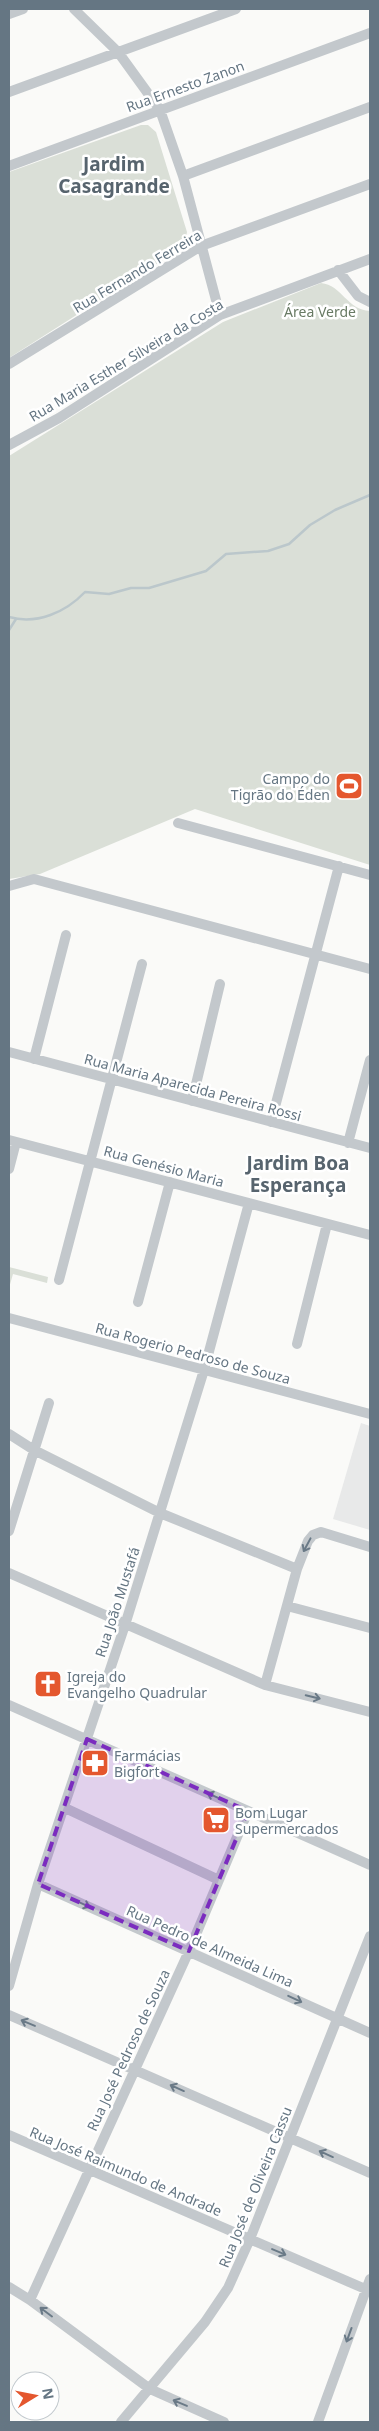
<svg xmlns="http://www.w3.org/2000/svg" width="379" height="2431" font-family="'Noto Sans',sans-serif">
	<style>
		.built { fill: #e8e9e9 }
		.green { fill: #dadfd7 }
		.lines { fill: none; stroke-linecap: round; stroke-linejoin: round }
		.stream { stroke: #bbc7cb; stroke-width: 2.5 }
		.minor { stroke: #c3c8cc; stroke-width: 10 }
		.oneway { stroke: #6a7a87 }
		.marked { fill: #7b2cbf; fill-opacity: 0.2; stroke: #7b2cbf; stroke-width: 4; stroke-dasharray: 10 6; stroke-linejoin: round }
		.labels { text-anchor: middle; dominant-baseline: central; stroke-width: 5; stroke-linejoin: round; paint-order: stroke }
		.street-label { font-size: 14px; fill: #657683; stroke: #fff }
		.park-label { font-size: 14px; fill: #687a64; stroke: #fff }
		.poi-label { font-size: 14px; fill: #657683; stroke: #fff; text-anchor: start }
		.district-label { font-size: 19px; font-weight: bold; fill: #57646e; stroke: #fff }
	</style>
	<rect width="100%" height="100%" fill="#fafaf8"/>
	<path class="built" d="M361,1423L370,1426V1530L333,1519Z"/>
	<path class="green" d="M141,125H148L156,132L187,232L185,243L177,251L9,358V172Z
		M321,283C342,285 347,310 370,311V865L195,809L40,874L9,879V456L223,322Z
		M9,1267L48,1277L47,1283L13,1274L9,1288Z"/>
	<g class="lines">
		<path class="stream" d="M9,617C37,625 66,612 85,592L109,594L131,588H149L206,571L226,554L268,551L289,544L310,525L335,510L370,495
			M9,630L16,619"/>
		<path class="minor" d="M74,9L118,52L160,110L183,176L220,315
			M9,14L23,9
			M9,92L236,9
			M9,166L370,33
			M183,176L370,107
			M338,270L358,296L370,302
			M9,364L201,246L370,184
			M9,445L59,418L220,315L370,259
			M178,823L370,875
			M9,886L34,879L370,969
			M9,1052L370,1148
			M34,1059L66,935
			M192,1101L220,984
			M271,1122L339,866
			M9,1140L370,1235
			M348,1143L370,1060
			M9,1169L16,1142
			M59,1280L142,964
			M138,1302L170,1182
			M9,1318L370,1414
			M297,1344L327,1224
			M9,1434L34,1450L160,1513L297,1569
			M9,1531L49,1403
			M9,1573L265,1685L370,1712
			M287,1606L370,1628
			M265,1685L297,1569L308,1541L313,1535L321,1532L370,1547
			M9,1705L370,1865
			M65,1808L219,1880
			M38,1884L370,2033
			M9,1986L38,1884L125,1625L204,1370L249,1203
			M9,2015L370,2173
			M9,2135L370,2291
			M9,2287L30,2300L150,2389L224,2422
			M30,2300L189,1951L248,1811
			M121,2422L205,2322L228,2288L250,2239L370,1936
			M318,2422L370,2279"/>
	</g>
	<defs><path id="oneway-shaft" d="M-6 0H5M1.5-3L5.5 0L1.5 3" fill="none" stroke-width="1.6" stroke-linecap="round" stroke-linejoin="round" transform="scale(1.25)"/></defs>
	<g class="oneway">
		<use href="#oneway-shaft" transform="translate(307 1545) rotate(118)"/>
		<use href="#oneway-shaft" transform="translate(313 1697) rotate(14)"/>
		<use href="#oneway-shaft" transform="translate(214 1796) rotate(-156)"/>
		<use href="#oneway-shaft" transform="translate(83 1904) rotate(24)"/>
		<use href="#oneway-shaft" transform="translate(295 1999) rotate(25)"/>
		<use href="#oneway-shaft" transform="translate(28 2023) rotate(-157)"/>
		<use href="#oneway-shaft" transform="translate(177 2088) rotate(-156)"/>
		<use href="#oneway-shaft" transform="translate(326 2154) rotate(-156)"/>
		<use href="#oneway-shaft" transform="translate(279 2252) rotate(23)"/>
		<use href="#oneway-shaft" transform="translate(46 2312) rotate(-143)"/>
		<use href="#oneway-shaft" transform="translate(349 2335) rotate(110)"/>
		<use href="#oneway-shaft" transform="translate(180 2403) rotate(-157)"/>
	</g>
	<path class="marked" d="M87,1739L248,1811L189,1951L38,1884Z"/>
	<defs>
		<symbol id="stadium-square" viewBox="-11 -11 22 22"><rect x="-9" y="-9" width="18" height="18" rx="4" fill="#e4572e" stroke="#fff"/><path d="M0-5a6.5 5 0 1 0 0 10a6.5 5 0 1 0 0-10ZM-3.5-1.8h7v3.6h-7Z" fill="#fff"/></symbol>
		<symbol id="church-square" viewBox="-11 -11 22 22"><rect x="-9" y="-9" width="18" height="18" rx="4" fill="#e4572e" stroke="#fff"/><path d="M-1.2-6h2.4v3.5h3.3v2.4h-3.3V6h-2.4V-.1h-3.3v-2.4h3.3Z" fill="#fff"/></symbol>
		<symbol id="pharmacy-square" viewBox="-11 -11 22 22"><rect x="-9" y="-9" width="18" height="18" rx="4" fill="#e4572e" stroke="#fff"/><path d="M-2-6h4v4h4v4h-4v4h-4v-4h-4v-4h4Z" fill="#fff"/></symbol>
		<symbol id="supermarket-square" viewBox="-11 -11 22 22"><rect x="-9" y="-9" width="18" height="18" rx="4" fill="#e4572e" stroke="#fff"/><path d="M-6-5.5h2.5l.6 2H6L4.5 2H-2.5L-4.4-4H-6ZM-1.5 3.2a1.3 1.3 0 1 0 .1 0ZM3 3.2a1.3 1.3 0 1 0 .1 0Z" fill="#fff"/></symbol>
	</defs>
	<g fill-rule="evenodd">
		<use href="#stadium-square" x="333" y="770" width="32" height="32"/>
		<use href="#church-square" x="32" y="1668" width="32" height="32"/>
		<use href="#pharmacy-square" x="79" y="1747" width="32" height="32"/>
		<use href="#supermarket-square" x="200" y="1804" width="32" height="32"/>
	</g>
	<g class="labels">
		<g class="street-label">
			<text transform="translate(185 86) rotate(-20)">Rua Ernesto Zanon</text>
			<text transform="translate(137 271) rotate(-31)">Rua Fernando Ferreira</text>
			<text transform="translate(126 360) rotate(-31)">Rua Maria Esther Silveira da Costa</text>
			<text transform="translate(193 1087) rotate(15)">Rua Maria Aparecida Pereira Rossi</text>
			<text transform="translate(164 1166) rotate(15)">Rua Genésio Maria</text>
			<text transform="translate(193 1353) rotate(15)">Rua Rogerio Pedroso de Souza</text>
			<text transform="translate(117 1602) rotate(-72)">Rua João Mustafá</text>
			<text transform="translate(210 1946) rotate(24)">Rua Pedro de Almeida Lima</text>
			<text transform="translate(128 2050) rotate(-65)">Rua José Pedroso de Souza</text>
			<text transform="translate(126 2171) rotate(23)">Rua José Raimundo de Andrade</text>
			<text transform="translate(255 2187) rotate(-68)">Rua José de Oliveira Cassu</text>
		</g>
		<g class="park-label">
			<text x="320" y="311">Área Verde</text>
		</g>
		<g class="poi-label">
			<text x="330" y="778" text-anchor="end">Campo do<tspan x="330" dy="16">Tigrão do Éden</tspan></text>
			<text x="67" y="1676">Igreja do<tspan x="67" dy="16">Evangelho Quadrular</tspan></text>
			<text x="114" y="1755">Farmácias<tspan x="114" dy="16">Bigfort</tspan></text>
			<text x="235" y="1812">Bom Lugar<tspan x="235" dy="16">Supermercados</tspan></text>
		</g>
		<g class="district-label">
			<text x="114" y="164">Jardim<tspan x="114" dy="22">Casagrande</tspan></text>
			<text x="298" y="1163">Jardim Boa<tspan x="298" dy="22">Esperança</tspan></text>
		</g>
	</g>
	<rect width="379" height="2431" fill="none" stroke="#657683" stroke-width="20"/>
	<g transform="translate(35 2396) rotate(80)"><circle r="24" fill="#ffffff" stroke="#c1c8cd"/>
	<path d="M0-4L9 19L0 12L-9 19Z" fill="#e4572e"/>
	<text y="-8" font-size="14" font-weight="bold" text-anchor="middle" fill="#657683">N</text>
	</g>
</svg>
